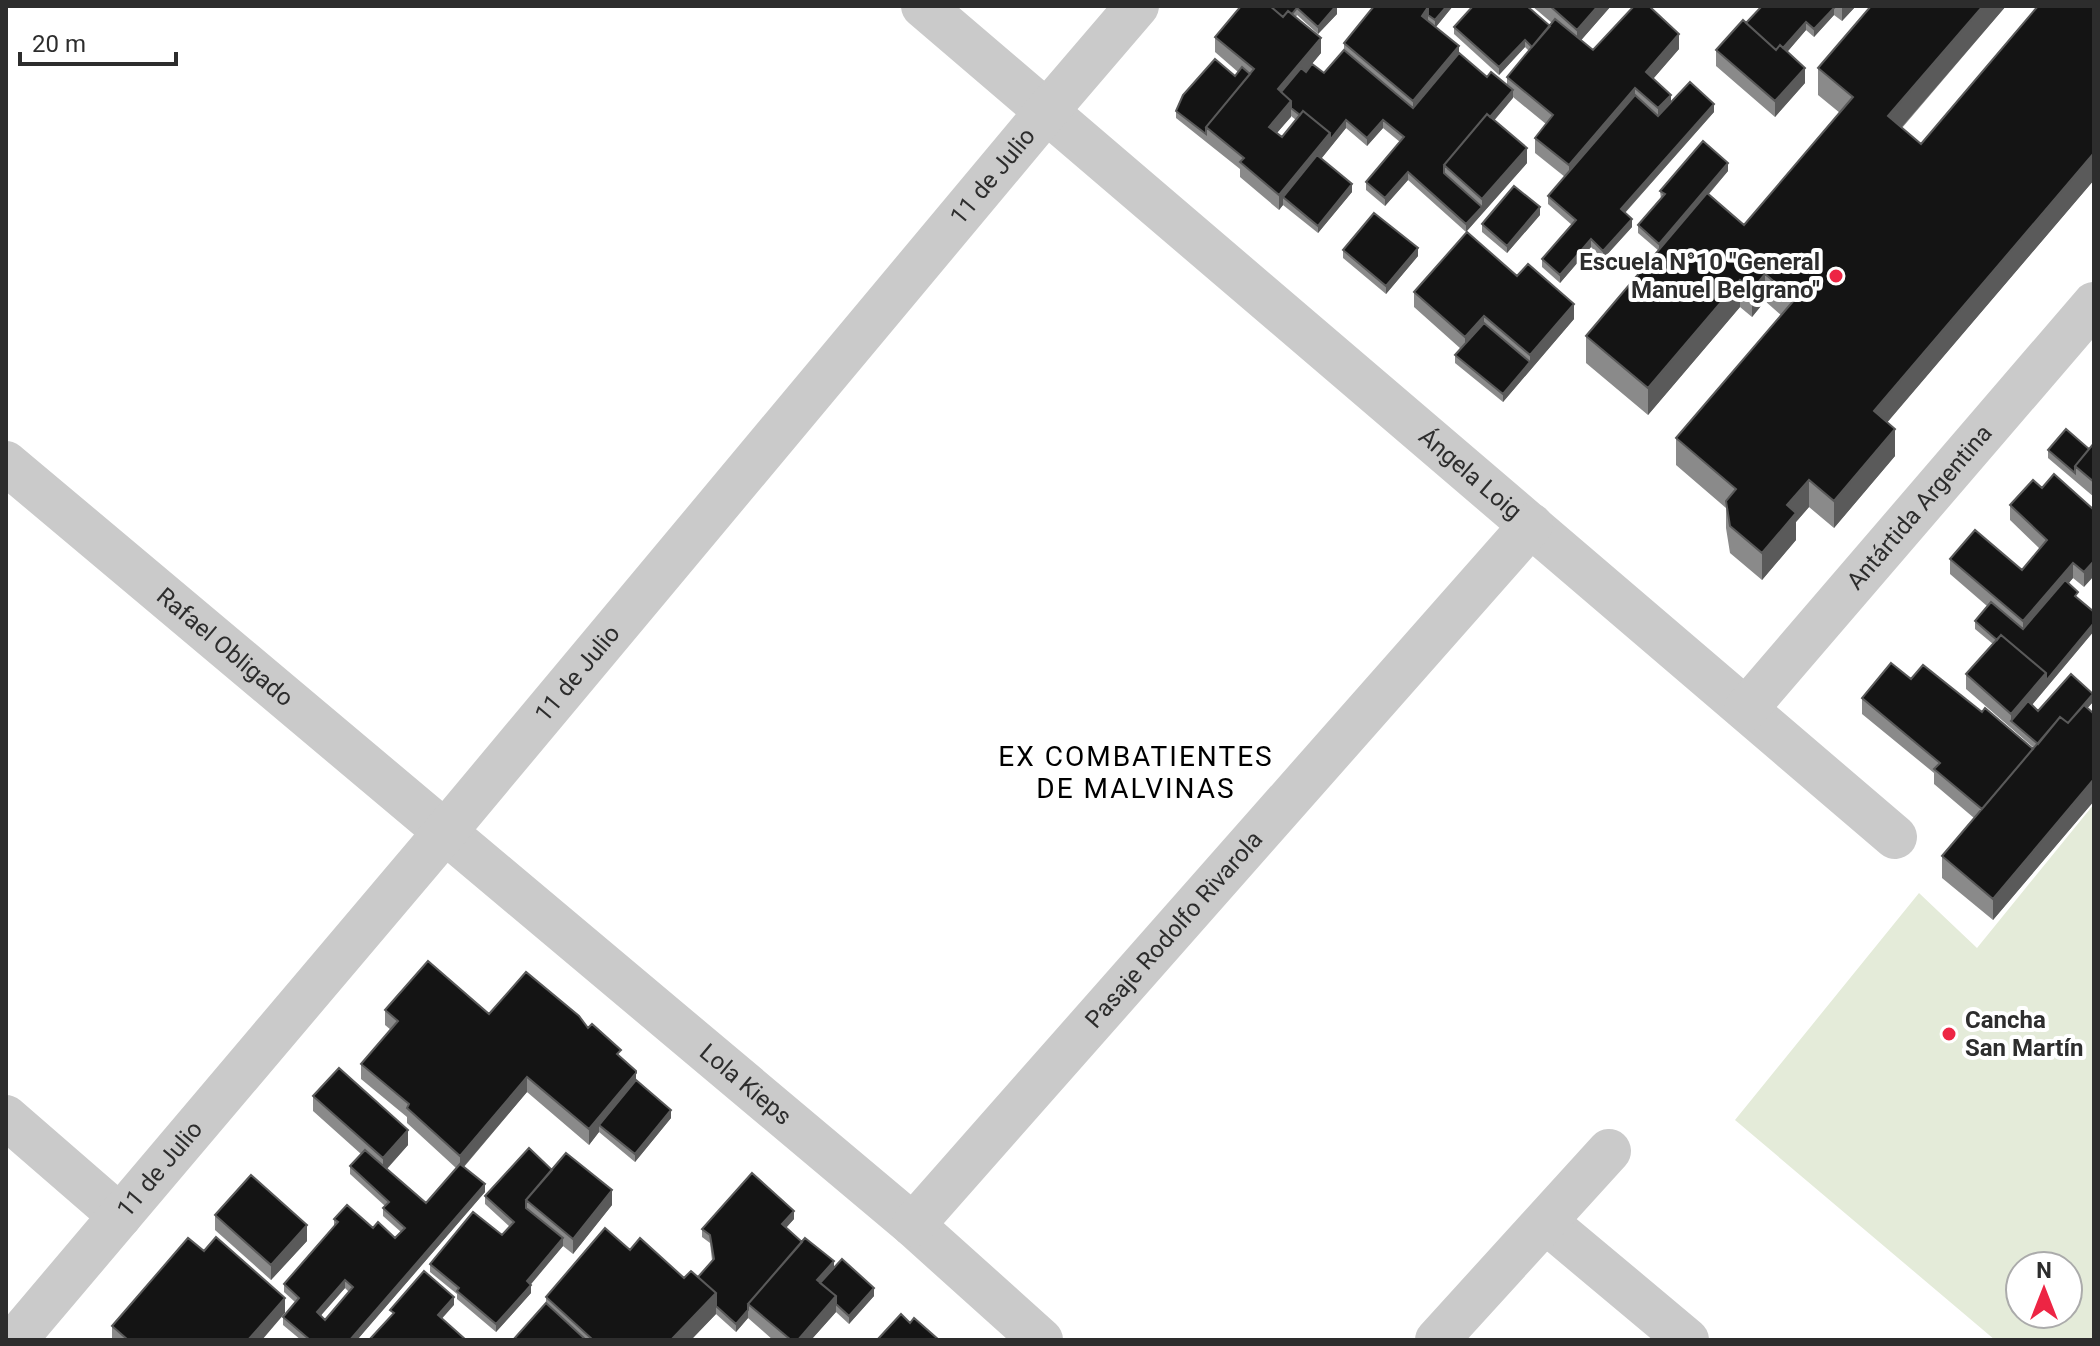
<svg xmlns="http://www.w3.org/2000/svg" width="2100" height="1346" font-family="Roboto,sans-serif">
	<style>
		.green { fill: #e4ebd9; fill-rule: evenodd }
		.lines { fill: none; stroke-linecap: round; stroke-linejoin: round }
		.minor { stroke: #cacaca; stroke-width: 44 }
		.wall { fill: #8a8a8a; fill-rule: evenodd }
		.shaded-wall { fill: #5a5a5a }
		.building { fill: #141414; stroke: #5a5a5a; stroke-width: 2; fill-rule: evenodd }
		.poi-dot { fill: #ed2544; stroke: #fff; stroke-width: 3 }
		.labels { text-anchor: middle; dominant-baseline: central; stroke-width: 8; stroke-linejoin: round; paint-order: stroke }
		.street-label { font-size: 24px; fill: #2d2d2d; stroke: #fff }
		.poi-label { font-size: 24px; font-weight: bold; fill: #2d2d2d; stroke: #fff; text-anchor: end }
		.quarter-label { font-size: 28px; letter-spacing: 2px; fill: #000; stroke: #fff }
	</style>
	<rect width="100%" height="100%" fill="#fff"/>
	<path class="green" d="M2094,804V1340H1995L1735,1120L1919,893L1977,948ZM2020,1266H2068V1314H2020Z"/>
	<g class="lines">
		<g class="minor">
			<path id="s1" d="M923,6L1895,837"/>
			<path id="s2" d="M6,463L913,1225L1041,1340"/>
			<path id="s3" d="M1746,709L2094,304"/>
			<path d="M6,1117L120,1216"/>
			<path d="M1546,1222L1687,1340"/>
			<path id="s4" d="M913,1225L1531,525"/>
			<path id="s5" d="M15,1340L445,832L1047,111L1137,6"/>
			<path d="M1437,1340L1609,1151"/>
		</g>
	</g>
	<path class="wall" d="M1241,6H1337V14L1318,34L1297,15L1296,17L1321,53L1305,72L1324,73L1344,50V43L1374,6H1453L1436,27L1459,53L1487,77L1507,85V77L1529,51L1525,47L1499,75L1454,34V27L1550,26L1552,23L1532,6H1611L1581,40L1593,50L1679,49L1653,79L1671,102L1714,112L1625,213L1632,227L1603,259L1591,247L1560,283L1542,267V259L1572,225L1548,204V196L1565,177L1535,153V138L1546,124L1513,97L1494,120L1527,163L1466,232L1408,180L1385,206L1366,190V182L1400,142L1383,128L1367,146L1346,128L1321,159L1352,192L1318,233L1283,205L1279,210L1240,177V169L1176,118V111L1235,76L1238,72L1215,52V37ZM1291,116L1296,120L1282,137L1277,133Z
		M1762,6H1856L1842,21L1834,15L1814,37L1806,30L1787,52L1805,83L1775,117L1716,66V50L1746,23Z
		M1871,6H2006L1902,128L1921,144L2094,6V180L1887,422L1895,456L1834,528L1809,507L1796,522V540L1762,580L1730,553L1726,528V508L1676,465V438L1781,315L1765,301L1752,317L1740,307L1648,415L1586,363V336L1659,251L1638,233V225L1661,199L1660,191L1728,171L1709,194L1744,225L1840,113L1818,95V68Z
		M1540,215L1507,253L1482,232V224Z
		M1343,250L1418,256L1386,294L1343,258Z
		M1517,276L1574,319L1503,402L1455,363V355L1461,349L1414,307V292Z
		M2094,443V497L2048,458V450L2089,449Z
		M2042,488L2094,510L2084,587L2073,578L2068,584L2078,599L2094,631L2032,705L2038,711L2093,702L2087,708L2094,714V801L1993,920L1942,878V856L1974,818L1934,784V773L1862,714V698L1911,679L1982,712L2033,749L2034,748L1966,689V674L1993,644L1975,629V621L1987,606L1950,574V559L2022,570L2040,549L2010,520V505Z
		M385,1010L489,1014L588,1028L621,1057L636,1080L671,1118L635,1162L599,1132L589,1145L527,1092L464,1167L485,1192L357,1340H301L283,1325V1317L295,1302L284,1292V1284L334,1226V1219L373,1228L395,1238L401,1232L383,1216V1208L385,1206L350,1174V1166L361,1154L313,1111V1096L408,1145L387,1169L426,1203L456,1168L407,1123V1117L361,1079V1064L391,1030L385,1025ZM345,1288L349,1292L325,1320L320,1316Z
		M552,1170L612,1205L573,1254L563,1246L530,1284L531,1293L496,1332L457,1299V1294L430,1272V1264L502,1235L510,1227L485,1204V1196Z
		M215,1215L307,1241L271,1280L215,1230Z
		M794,1219L786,1228L834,1268L874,1296L849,1324L836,1312L811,1340H773L748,1318L736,1332L716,1314L691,1340H513L546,1303V1297L630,1250L684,1278L698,1277L712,1260L710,1243L702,1237V1229Z
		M112,1326L262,1340H112Z"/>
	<path class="shaded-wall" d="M1337,6V14L1318,34V27Z
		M1447,6H1453L1435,28V20Z
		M1598,6H1611L1577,45V30Z
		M1842,6H1856L1842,21Z
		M1983,6H2006L1888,143V116Z
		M1428,7V22L1422,16Z
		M1834,8V15L1814,37V29Z
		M1806,22V30L1776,65V57Z
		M1679,34V49L1646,87V72Z
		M1321,38V53L1282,100L1278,89Z
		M1525,40V47L1499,75V67Z
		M1459,46V61L1413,116V101Z
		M1805,68V83L1775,117V101Z
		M1635,88V103L1569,181V165Z
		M1513,90V98L1451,172L1447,169Z
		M1671,95V110L1658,124V108Z
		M1291,101V117L1269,142V127Z
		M1714,104V112L1621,217V209Z
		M1346,120V128L1287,201L1283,197V205L1279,210V195L1330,133Z
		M1383,120V128L1367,146V138Z
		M1527,148V163L1466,232V224L1482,207V199Z
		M2094,153V180L1874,438V411Z
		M1728,163V171L1659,252V244Z
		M1408,172V180L1385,206V198Z
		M1352,184V192L1318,233V226Z
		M1540,207V215L1507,253V246Z
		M1632,219V227L1603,259V251Z
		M1591,239V247L1560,283V275Z
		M1418,248V256L1386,294V286Z
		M1765,274V301L1752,317V290Z
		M1740,280V307L1648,415V388Z
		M1574,304V319L1503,402V394L1530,362V355Z
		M1484,316V331L1465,352V337Z
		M1895,429V456L1834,528V501Z
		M1809,480V507L1796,522V540L1762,580V553L1787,505Z
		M2094,561V576L2084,587V572Z
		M2073,563V578L2023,637V621Z
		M2094,623V631L2015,725L2011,721V729V714L2046,673Z
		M2093,694V702L2044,757V749Z
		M2094,779V801L1993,920V899Z
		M636,1073V1088L599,1125V1132L589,1145V1129Z
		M527,1077V1092L460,1171V1156Z
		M671,1110V1118L635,1162V1154Z
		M408,1130V1145L383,1173V1158Z
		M485,1184V1192L357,1340H350Z
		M612,1190V1205L573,1254V1239Z
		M794,1211V1219L782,1232V1224Z
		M307,1225V1241L271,1280V1265Z
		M563,1238V1246L527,1289V1281Z
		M834,1261V1276L820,1291L817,1280Z
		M345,1280V1288L317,1320V1312Z
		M531,1285V1293L496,1332V1324Z
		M874,1288V1296L849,1324V1316Z
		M716,1293V1314L691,1340H671Z
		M836,1296V1312L811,1340H798Z
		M454,1297V1305L438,1323V1315Z
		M285,1298V1313L262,1340H248Z
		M748,1310V1318L736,1332V1324Z"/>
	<path class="building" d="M1241,6H1270L1283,17L1288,11L1321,38L1278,89L1291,101L1269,127L1282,137L1303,111L1330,133L1279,195L1240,162L1244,158L1206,127L1254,69L1215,37Z
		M1270,6H1336L1318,27L1297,8L1292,14L1288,11L1283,17Z
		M1374,6H1427L1428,7L1422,16L1459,46L1413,101L1344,43Z
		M1427,6H1447L1435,20L1428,15V7Z
		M1473,6H1527L1550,26L1532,47L1525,40L1499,67L1454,27Z
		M1550,6H1598L1577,30Z
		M1634,6H1649L1679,34L1646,72L1671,95L1658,108L1635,88L1569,165L1535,138L1553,115L1507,77L1555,19L1593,50Z
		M1762,6H1832L1834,8L1814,29L1806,22L1783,48L1780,45L1776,50L1746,23Z
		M1871,6H1983L1888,116L1921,144L2038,6H2094V153L1874,411L1895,429L1834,501L1809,480L1787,505L1796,513L1762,553L1730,526L1726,501L1736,489L1676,438L1795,299L1765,274L1752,290L1740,280L1648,388L1586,336L1707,193L1744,225L1853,97L1818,68Z
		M1743,20L1776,50L1780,45L1805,68L1775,101L1716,50Z
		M1344,50L1413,108L1459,53L1487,77L1491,72L1513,90L1490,117L1487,114L1444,165V173L1482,207L1466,224L1408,172L1385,198L1366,182L1404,137L1383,120L1367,138L1346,120L1330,140V133L1303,111L1300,115L1291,108V101L1281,92L1301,68L1306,72L1312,64L1324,73Z
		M1215,59L1235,76L1242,67L1250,74L1206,127V134L1176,111L1183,95Z
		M1690,82L1714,104L1621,209L1632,219L1603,251L1591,239L1560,275L1542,259L1576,220L1548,196L1635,95L1658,116Z
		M1487,114L1527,148L1482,199L1444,165Z
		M1703,141L1728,163L1659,244L1638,225L1665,194L1660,191Z
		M1317,155L1352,184L1318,226L1283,197Z
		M1514,186L1540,207L1507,246L1482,224Z
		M1374,213L1418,248L1386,286L1343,250Z
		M1467,232L1517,276L1528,264L1574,304L1530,355L1484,316L1465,337L1414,292Z
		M1484,323L1530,362L1503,394L1455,355Z
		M2066,429L2089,449L2075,466V473L2048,450Z
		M2094,443V482L2075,466Z
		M2054,474L2094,510V561L2084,572L2073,563L2023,621L1950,559L1975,530L2022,570L2047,540L2010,505L2033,480L2042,488Z
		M2065,580L2078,592L2075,596L2094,612V623L2046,681V673L2001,635L1997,640L1975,621L1991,602L2023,629Z
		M2001,635L2046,673L2011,714L1966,674Z
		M1891,663L1911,679L1923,665L1982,712L1985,708L2033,749L1982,809L1934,769L1940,763L1862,698Z
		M2071,674L2093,694L2068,723L2060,717L2038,744L2011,721L2028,701L2038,711Z
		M2084,705L2094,714V779L1993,899L1942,856L2060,717L2068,723Z
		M428,961L489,1014L526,972L579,1016L588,1028L592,1024L621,1050L617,1054L636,1071V1073L589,1129L527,1077L460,1156L407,1108L409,1104L361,1064L398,1021L385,1010Z
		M339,1068L408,1130L383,1158L313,1096Z
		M636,1080L671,1110L635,1154L599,1125Z
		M529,1148L552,1170L526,1200V1208L563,1238L527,1281L531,1285L496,1324L457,1291L459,1288L430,1264L473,1212L502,1235L514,1222L485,1196Z
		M365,1150L426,1203L460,1164L485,1184L350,1340H310L283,1317L299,1298L284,1284L338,1222L334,1219L347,1205L373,1228L378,1222L395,1238L405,1228L383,1208L389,1202L350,1166ZM345,1280L353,1287L325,1320L317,1312Z
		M566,1153L612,1190L573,1239L526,1200Z
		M752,1173L794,1211L782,1224L802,1242L748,1304V1310L736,1324L716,1306V1293L698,1277L714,1259L710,1235L702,1229Z
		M251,1175L307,1225L271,1265L215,1215Z
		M605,1228L630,1250L640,1238L684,1278L691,1271L716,1293L671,1340H593L546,1297Z
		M216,1237L285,1298L248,1340H128L112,1326L188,1238L204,1251Z
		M805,1238L834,1261L817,1280L836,1296L798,1340H791L748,1304Z
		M842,1259L874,1288L849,1316L836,1304V1296L820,1283Z
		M424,1271L454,1297L438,1315L466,1340H369L394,1313L390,1310Z
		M546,1303L586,1340H513Z
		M901,1314L910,1323L914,1318L939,1340H877Z"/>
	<g class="poi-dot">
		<circle cx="1836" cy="276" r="8"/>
		<circle cx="1949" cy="1034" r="8"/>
	</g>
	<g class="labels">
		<g class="street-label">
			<text stroke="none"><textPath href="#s5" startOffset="1520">11 de Julio</textPath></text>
			<text stroke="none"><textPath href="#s1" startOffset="720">Ángela Loig</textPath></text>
			<text stroke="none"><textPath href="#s3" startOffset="266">Antártida Argentina</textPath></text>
			<text stroke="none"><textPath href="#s2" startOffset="286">Rafael Obligado</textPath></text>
			<text stroke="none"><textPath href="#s5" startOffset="872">11 de Julio</textPath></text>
			<text stroke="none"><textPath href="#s4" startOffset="394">Pasaje Rodolfo Rivarola</textPath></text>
			<text stroke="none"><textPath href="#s2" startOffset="966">Lola Kieps</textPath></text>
			<text stroke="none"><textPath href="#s5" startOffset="224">11 de Julio</textPath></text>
		</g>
		<g class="poi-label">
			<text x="1820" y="262">Escuela N°10 "General<tspan x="1820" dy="28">Manuel Belgrano"</tspan></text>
			<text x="1965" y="1020" text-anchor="start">Cancha<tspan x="1965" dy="28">San Martín</tspan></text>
		</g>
		<g class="quarter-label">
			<text x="1136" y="756">EX COMBATIENTES<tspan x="1136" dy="32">DE MALVINAS</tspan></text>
		</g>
	</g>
	<rect width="2100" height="1346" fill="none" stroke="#2d2d2d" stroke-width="16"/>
	<g transform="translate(2044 1290)"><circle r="38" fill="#ffffff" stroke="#ababab" stroke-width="2"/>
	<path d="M0-6L14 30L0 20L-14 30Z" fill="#ed2544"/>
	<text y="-12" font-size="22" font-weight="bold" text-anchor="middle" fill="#2d2d2d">N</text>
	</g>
	<path d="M20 52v12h156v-12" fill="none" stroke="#2d2d2d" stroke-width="4"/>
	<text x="32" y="52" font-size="24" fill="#2d2d2d" stroke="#ffffff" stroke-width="6" paint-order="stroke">20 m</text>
</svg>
